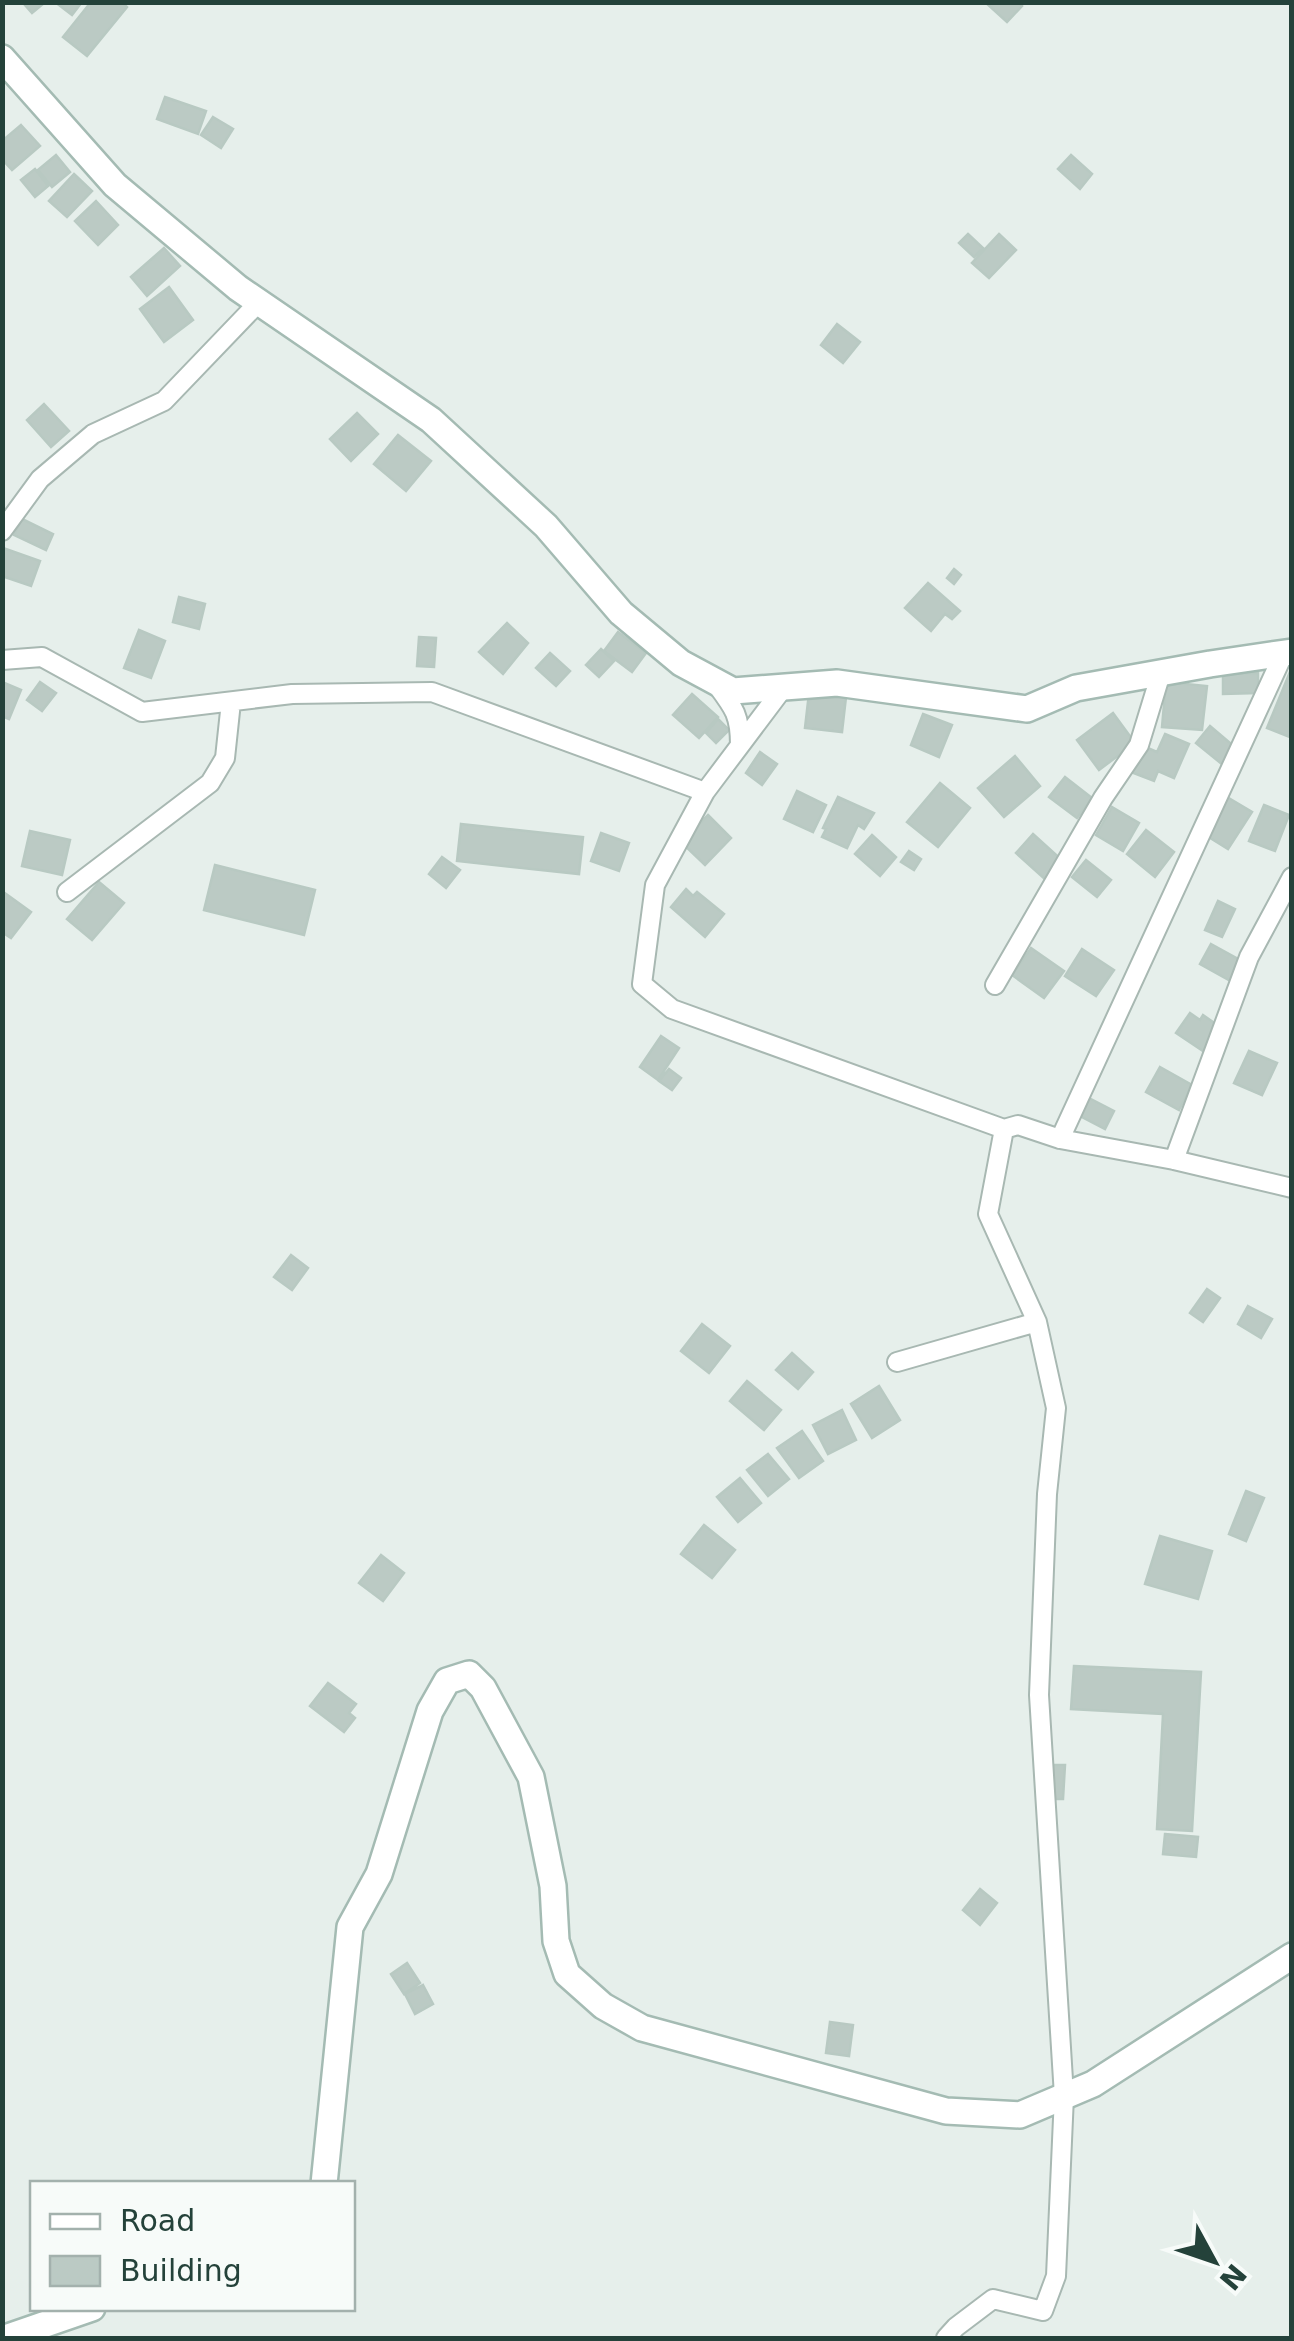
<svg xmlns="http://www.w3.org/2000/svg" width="1294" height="2341" font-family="'DejaVu Sans',sans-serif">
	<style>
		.building { fill: #bbcac4; stroke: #b8c9c2; stroke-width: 2.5 }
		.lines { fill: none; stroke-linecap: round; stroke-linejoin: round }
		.street-casing { stroke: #a8b8b2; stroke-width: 22 }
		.secondary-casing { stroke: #a4bbb3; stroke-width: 30 }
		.street { stroke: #fff; stroke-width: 18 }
		.secondary { stroke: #fff; stroke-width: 25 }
	</style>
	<rect width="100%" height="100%" fill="#e6efeb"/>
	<path class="building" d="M28,2H41L43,4L32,13L25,5Z
		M55,2H82L72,15Z
		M91,2H122L127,7L87,56L63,37Z
		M1018,2L1022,6L1007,22L986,3Z
		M165,97L206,111L198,134L157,119Z
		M213,117L233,129L221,148L201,135Z
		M21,125L40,146L12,170L2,159V141Z
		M56,155L70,172L52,187L38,170Z
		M1071,155L1092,174L1080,189L1058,169Z
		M35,169L48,186L35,197L21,180Z
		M74,174L92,191L67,217L49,201Z
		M96,201L118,225L98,245L75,221Z
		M968,234L983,248L974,257L959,243Z
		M999,234L1016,250L989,278L972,263Z
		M164,248L180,266L147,296L131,277Z
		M169,287L193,320L164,342L140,309Z
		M837,324L860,342L843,363L821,345Z
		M44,404L69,431L51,447L27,420Z
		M357,413L378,434L351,461L330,439Z
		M398,435L431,461L406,491L374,464Z
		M22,519L53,534L46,550L14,535Z
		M3,548L40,561L31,586L2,576Z
		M954,569L961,575L954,584L947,578Z
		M928,583L960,611L952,619L945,614L931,631L905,608Z
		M179,597L205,604L199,629L173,622Z
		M507,623L528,643L503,674L479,652Z
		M139,630L165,641L151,678L124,668Z
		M618,632L646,653L632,672L604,651Z
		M419,637L436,638L434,667L417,666Z
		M601,649L614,661L599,677L586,665Z
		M550,653L570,671L556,686L536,668Z
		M1292,667V738L1267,728Z
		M1258,673V693L1223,694V674Z
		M2,682L21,690L9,719L2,716Z
		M40,682L56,693L42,711L27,700Z
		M1166,682L1207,686L1202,730L1162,727Z
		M809,693L846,697L842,732L805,728Z
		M692,694L718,717L699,738L673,715Z
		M1113,713L1135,743L1099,770L1077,740Z
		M923,714L952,725L939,757L911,745Z
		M718,719L729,730L716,743L706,733Z
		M1210,726L1237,749L1223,765L1196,743Z
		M1165,734L1189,744L1174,778L1158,771L1154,781L1131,772L1143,746L1157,752Z
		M760,752L777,764L762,785L746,773Z
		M1015,756L1040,786L1004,817L978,788Z
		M1065,777L1092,798L1077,818L1049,797Z
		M940,783L970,808L938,847L907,822Z
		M797,791L826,805L813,832L784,819Z
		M838,797L874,813L864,829L858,825L847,848L822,837L826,829L823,828Z
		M1227,797L1252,812L1228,849L1204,834Z
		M1264,805L1289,815L1275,851L1249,841Z
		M1112,807L1139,823L1123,851L1096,835Z
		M708,815L731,838L705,865L681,842Z
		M461,824L583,837L579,874L457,861Z
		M1146,830L1174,852L1155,877L1127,854Z
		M30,831L70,840L62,875L22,866Z
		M601,833L629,843L619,871L591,861Z
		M1033,834L1064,862L1047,881L1016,853Z
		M872,835L896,857L880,876L855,854Z
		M909,851L921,859L914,870L901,862Z
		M442,857L460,870L446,888L429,874Z
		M1086,860L1111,880L1097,897L1072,877Z
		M215,865L315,890L304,935L204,910Z
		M99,882L124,903L92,940L67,919Z
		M686,889L693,896L697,892L724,914L705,937L671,907Z
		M2,891L31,912L11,938L2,932Z
		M1218,901L1235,909L1222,937L1205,930Z
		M1211,944L1240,960L1234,971L1241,975L1236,984L1200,964Z
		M1031,948L1064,971L1044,998L1012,975Z
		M1082,949L1114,970L1096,996L1065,976Z
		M1190,1013L1200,1020L1203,1015L1220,1027L1203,1051L1176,1033Z
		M661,1036L679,1048L658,1080L640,1067Z
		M1249,1051L1277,1063L1262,1095L1234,1083Z
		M1160,1067L1192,1085L1179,1110L1146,1092Z
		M669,1069L681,1078L672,1090L659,1081Z
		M1087,1097L1114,1111L1105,1129L1078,1115Z
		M291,1255L308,1268L292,1290L274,1277Z
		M1207,1289L1220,1298L1203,1322L1190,1313Z
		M1248,1306L1272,1319L1261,1338L1238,1324Z
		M702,1324L730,1346L709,1373L681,1351Z
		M792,1353L813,1372L798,1389L776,1370Z
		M747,1381L781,1410L764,1430L730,1401Z
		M879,1386L900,1420L872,1438L851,1404Z
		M842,1410L856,1440L828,1454L813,1425Z
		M802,1431L823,1461L799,1478L777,1448Z
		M768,1454L789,1479L768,1496L747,1470Z
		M740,1478L761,1503L738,1522L717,1497Z
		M1246,1491L1264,1498L1246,1541L1229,1534Z
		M704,1525L735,1550L712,1578L681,1554Z
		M1160,1536L1212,1551L1198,1599L1145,1584Z
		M381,1555L404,1573L383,1601L359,1583Z
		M1074,1666L1201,1672L1192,1831L1157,1829L1163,1714L1071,1709Z
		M328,1683L356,1704L349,1713L355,1718L344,1732L310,1706Z
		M1047,1765H1065L1063,1799H1045Z
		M1165,1834L1198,1837L1196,1857L1163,1854Z
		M980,1889L997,1903L980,1925L963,1910Z
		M407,1963L420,1983L404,1994L391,1974Z
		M423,1985L433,2004L415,2014L405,1994Z
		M830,2022L853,2025L849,2056L826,2053Z"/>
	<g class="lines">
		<defs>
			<path id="street" d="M2,531L40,479L93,434L164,401L259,302
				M2,660L42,657L142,712L292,694L432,692L705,792L784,687
				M716,684C734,708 740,715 740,745
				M705,792L655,885L642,984L672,1009L1004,1129L1018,1125L1060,1139L1174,1160L1292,1188
				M67,892L210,783L225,758L231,702
				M995,985L1103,798L1139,745L1161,673
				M1060,1139L1284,653
				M1174,1160L1249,957L1292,877
				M897,1362L1037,1322
				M946,2338L956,2327L993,2299L1043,2311L1056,2276L1064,2096L1039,1695L1047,1494L1056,1408L1037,1322L988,1214L1004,1129"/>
			<path id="secondary" d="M2,58L115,185L238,288L431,420L546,526L621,613L681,663L733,691L837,683L1027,709L1076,688L1210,664L1292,652
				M324,2184L350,1927L379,1874L430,1711L447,1681L469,1674L483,1688L531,1777L553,1886L556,1941L567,1974L603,2006L642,2028L946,2111L1020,2115L1093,2084L1292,1956
				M5,2338L92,2308"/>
		</defs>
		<use href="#street" class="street-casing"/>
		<use href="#secondary" class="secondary-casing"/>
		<use href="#street" class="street"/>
		<use href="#secondary" class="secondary"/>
	</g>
	<rect width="1294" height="2341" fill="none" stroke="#24423a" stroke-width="10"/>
	<rect x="30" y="2181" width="325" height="130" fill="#f7fbf9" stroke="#a3b1ad" stroke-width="2.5"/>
	<rect x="50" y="2214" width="50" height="15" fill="#ffffff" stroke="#a3b1ad" stroke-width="2.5"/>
	<text x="120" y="2231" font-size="30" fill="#24423a">Road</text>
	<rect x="50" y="2256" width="50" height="30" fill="#bbcac4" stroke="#a3b1ad" stroke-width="2.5"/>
	<text x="120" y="2281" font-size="30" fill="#24423a">Building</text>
	<g transform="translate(1214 2261) rotate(130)" stroke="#f7fbf9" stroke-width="8" paint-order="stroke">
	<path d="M0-8L18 38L0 25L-18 38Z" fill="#24423a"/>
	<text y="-15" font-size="28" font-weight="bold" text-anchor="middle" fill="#24423a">N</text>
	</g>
</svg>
